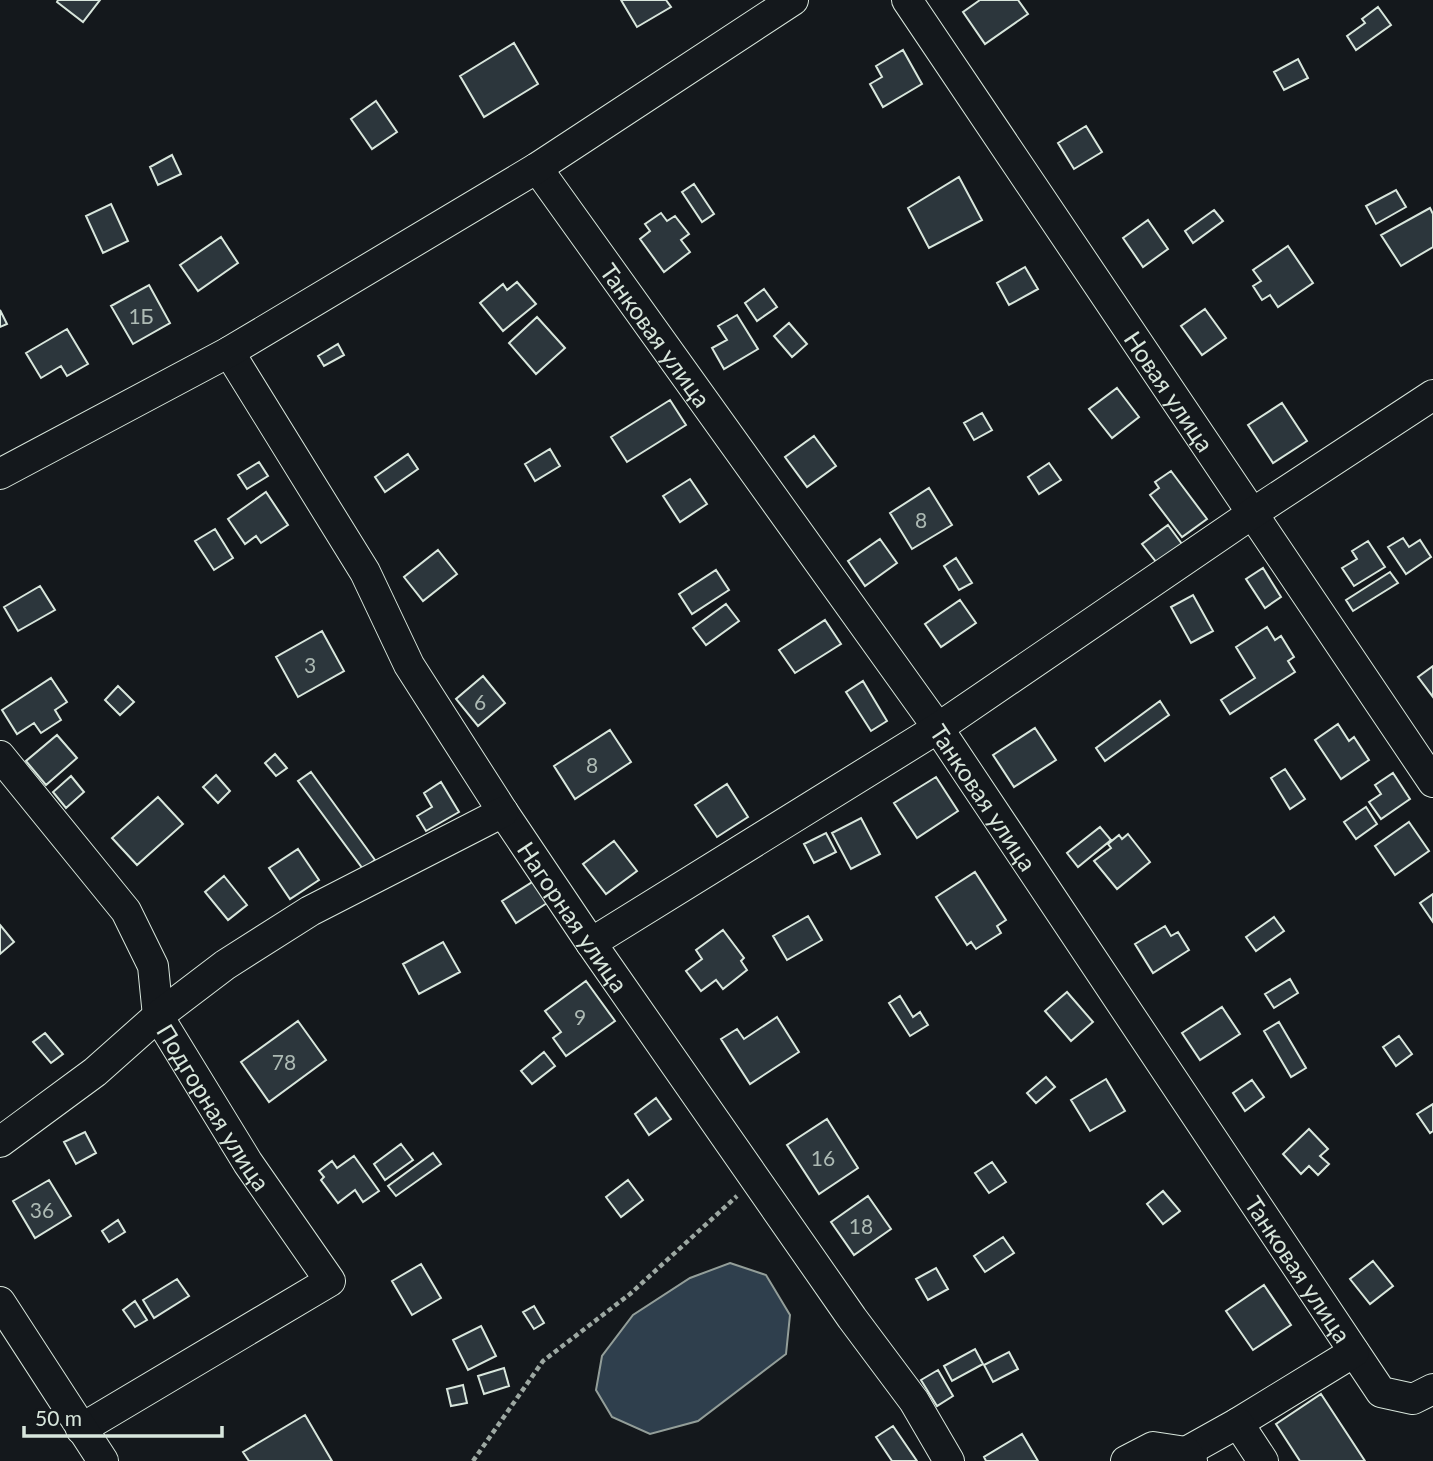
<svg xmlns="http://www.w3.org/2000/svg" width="1433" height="1461" font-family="Lato,sans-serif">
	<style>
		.water { fill: #2f3f4d; stroke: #939e99; stroke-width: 2 }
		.building { fill: #2c363c; stroke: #d8e6dc; stroke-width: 2 }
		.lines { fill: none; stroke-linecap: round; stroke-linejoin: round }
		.minor-casing { stroke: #d8e6dc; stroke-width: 32 }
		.path { stroke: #9da8a2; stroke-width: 4.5; stroke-dasharray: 5 3.5; stroke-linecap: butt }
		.minor { stroke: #14181c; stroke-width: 30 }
		.labels { text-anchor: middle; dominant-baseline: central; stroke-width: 5; stroke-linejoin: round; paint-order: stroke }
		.number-label { font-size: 21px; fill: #adbab4 }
		.street-label { font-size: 24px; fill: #d8e6dc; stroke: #14181c }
	</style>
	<rect width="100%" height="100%" fill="#14181c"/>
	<path class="water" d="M730,1263L766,1275L790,1315L786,1354L698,1421L650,1434L612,1417L596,1390L602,1356L633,1315L690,1278Z"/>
	<path class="building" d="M58,0H100L83,22L57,2Z
		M621,0H666L671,7L637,27Z
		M980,0H1018L1028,14L985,44L963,12Z
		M1378,7L1391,25L1356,50L1347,36L1365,23L1362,19Z
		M514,43L538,84L484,117L460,76Z
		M903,50L922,84L883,107L870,84L882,77L876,66Z
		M1298,59L1308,78L1284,90L1274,72Z
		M376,101L397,132L372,149L351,119Z
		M1086,126L1102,152L1074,169L1058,143Z
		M172,155L181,174L158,185L150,167Z
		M959,177L982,220L929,248L908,208Z
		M694,184L714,214L702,222L682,192Z
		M1396,190L1406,207L1376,224L1366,206Z
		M111,204L128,241L103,253L86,216Z
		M1430,208L1433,214V247L1401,266L1381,235Z
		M1214,210L1223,221L1193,243L1185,231Z
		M661,213L667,221L675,216L689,234L681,240L690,252L664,272L640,239L650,231L645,224Z
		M1148,220L1168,249L1143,267L1123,238Z
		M221,237L238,263L198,291L180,265Z
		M1288,246L1313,283L1278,307L1270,295L1262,300L1253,286L1261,281L1253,270Z
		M1025,267L1038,289L1009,305L997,283Z
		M517,282L536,304L503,331L480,303L503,284L507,290Z
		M149,285L170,323L133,344L111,306Z
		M764,289L777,307L757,321L745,303Z
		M1205,309L1226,338L1202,355L1181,326Z
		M0,310L7,324L0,327Z
		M737,315L758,349L724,369L712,348L727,340L718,326Z
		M537,317L565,348L536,374L509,343Z
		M789,323L807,344L792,357L774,336Z
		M67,329L88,364L67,376L61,366L41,378L26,353Z
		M338,344L344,355L324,366L318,356Z
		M1117,388L1139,417L1112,438L1089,409Z
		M670,400L686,425L627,462L611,437Z
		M1282,403L1307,441L1273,463L1248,425Z
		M982,413L992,430L974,440L964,423Z
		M814,436L836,466L807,487L785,457Z
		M550,449L560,466L535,481L525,464Z
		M408,454L418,469L385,492L375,477Z
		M259,462L268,476L247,489L238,475Z
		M1049,463L1061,480L1039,494L1028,477Z
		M1171,471L1207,519L1182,537L1150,495L1159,488L1155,482Z
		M690,479L707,504L680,522L663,496Z
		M929,488L952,525L912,549L890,513Z
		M266,492L288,525L261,543L256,536L245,544L228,519Z
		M1168,525L1182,544L1157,563L1142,544Z
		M215,529L233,558L214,570L195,541Z
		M1403,538L1409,547L1420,540L1431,557L1406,574L1388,547Z
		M880,539L897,563L865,586L848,561Z
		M1368,541L1385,567L1354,586L1342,568L1357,559L1352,551Z
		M438,550L457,574L423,601L404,577Z
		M956,558L972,583L959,590L944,566Z
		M1263,568L1281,597L1265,608L1246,579Z
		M716,570L729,590L692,614L679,594Z
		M1390,572L1398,583L1353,611L1346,600Z
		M40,586L55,610L18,631L4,607Z
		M1193,595L1213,631L1191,643L1171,607Z
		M960,600L976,623L941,647L925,624Z
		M726,604L739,621L706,645L693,628Z
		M825,620L841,644L795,673L779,650Z
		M1267,627L1275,640L1281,636L1294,657L1288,661L1295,672L1230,714L1221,700L1255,678L1236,647Z
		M322,631L344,671L298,697L276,657Z
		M1433,666V697L1418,677Z
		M483,676L505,703L478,726L456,699Z
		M51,678L67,702L55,710L61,720L41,733L34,723L17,734L2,710Z
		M863,681L887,721L871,731L846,692Z
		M118,686L134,702L120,715L105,700Z
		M1160,701L1169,715L1105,761L1096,748Z
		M1338,724L1349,741L1354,737L1369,760L1341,779L1315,740Z
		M1035,728L1056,760L1014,787L993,755Z
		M610,730L631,762L575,799L554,766Z
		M57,735L77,758L46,785L26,761Z
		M275,754L287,768L276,776L265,763Z
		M1285,769L1305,799L1290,809L1271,778Z
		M311,772L375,860L363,869L298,781Z
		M1393,773L1410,799L1381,819L1369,802L1381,794L1375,785Z
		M216,775L230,791L218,803L203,787Z
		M71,776L84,792L66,808L53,792Z
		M936,777L958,811L917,838L894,803Z
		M441,782L459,812L426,831L417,816L432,807L424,793Z
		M727,784L748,817L717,837L695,805Z
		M158,797L183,824L137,865L112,838Z
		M1366,807L1377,824L1356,839L1344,822Z
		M861,818L880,854L851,869L832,833Z
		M1409,822L1429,851L1395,875L1375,846Z
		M1100,827L1111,840L1078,867L1067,853Z
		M826,833L836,852L814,863L804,844Z
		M1128,834L1150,862L1117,889L1094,861L1111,848L1108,844L1119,835L1122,839Z
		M614,841L637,871L606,894L583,864Z
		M298,849L319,880L290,899L269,868Z
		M975,872L1006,920L997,926L1001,933L976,949L971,942L967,945L936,897Z
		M224,876L247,905L228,920L205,892Z
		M534,881L547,903L516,923L502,901Z
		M1433,894V922L1420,903Z
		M808,916L822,940L787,960L773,936Z
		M1274,917L1284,931L1256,951L1246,937Z
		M0,925L14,942L0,954Z
		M1165,926L1171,936L1178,932L1189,950L1153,973L1135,944Z
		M723,930L744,958L741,961L747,970L723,989L716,980L701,991L686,971L702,959L696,950Z
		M443,942L460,972L419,994L403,964Z
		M1290,979L1298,993L1274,1008L1265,994Z
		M586,981L615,1021L566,1056L553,1038L561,1032L545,1011Z
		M1067,992L1093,1022L1071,1041L1045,1011Z
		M900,996L913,1017L920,1012L928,1025L910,1036L889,1003Z
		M1222,1007L1240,1034L1200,1060L1182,1033Z
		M777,1017L799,1052L750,1084L721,1039L737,1029L744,1039Z
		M298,1021L326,1060L269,1102L241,1062Z
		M1279,1022L1306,1068L1291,1077L1264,1031Z
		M45,1033L63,1054L51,1063L33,1042Z
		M1399,1036L1412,1054L1396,1066L1383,1047Z
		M544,1052L555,1066L532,1084L521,1071Z
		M1046,1077L1055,1087L1036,1103L1027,1093Z
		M1106,1079L1125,1111L1090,1131L1071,1100Z
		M1252,1080L1264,1097L1245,1111L1233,1093Z
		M656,1098L671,1119L649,1135L635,1114Z
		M1433,1104V1131L1430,1133L1417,1114Z
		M827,1119L858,1168L819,1194L787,1145Z
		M1309,1129L1328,1149L1320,1156L1329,1164L1318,1175L1309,1166L1301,1174L1283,1154Z
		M85,1132L96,1153L76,1164L64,1142Z
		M401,1144L413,1160L385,1180L374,1164Z
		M433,1153L441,1164L396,1196L388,1186Z
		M354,1156L379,1191L363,1202L355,1190L338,1203L321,1180L324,1177L319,1171L332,1161L337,1168Z
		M992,1162L1006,1182L989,1193L975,1173Z
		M49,1180L71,1216L35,1238L13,1201Z
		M628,1180L643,1200L621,1217L606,1197Z
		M1163,1191L1180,1211L1163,1224L1147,1204Z
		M868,1196L891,1229L854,1255L831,1222Z
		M118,1220L125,1232L109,1242L102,1231Z
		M1003,1237L1014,1253L985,1272L974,1256Z
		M1373,1261L1393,1286L1370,1304L1350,1279Z
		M421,1264L441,1298L412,1315L392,1281Z
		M936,1268L948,1289L928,1300L916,1279Z
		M177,1279L189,1296L154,1318L143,1300Z
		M1264,1285L1291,1325L1253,1350L1226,1311Z
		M135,1301L147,1320L135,1327L123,1310Z
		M534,1306L544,1323L534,1329L523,1312Z
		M481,1326L496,1356L468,1370L453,1340Z
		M975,1349L983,1364L952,1381L944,1366Z
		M1009,1352L1018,1369L993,1382L984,1365Z
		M504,1368L509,1386L484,1394L478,1376Z
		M938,1370L953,1396L937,1406L921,1380Z
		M463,1385L467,1403L451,1406L447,1389Z
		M1321,1394L1365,1461H1300L1276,1424Z
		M305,1415L332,1461H249L243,1452Z
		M893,1426L917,1461H892L876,1437Z
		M1022,1434L1038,1461H986L984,1457Z"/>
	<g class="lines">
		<defs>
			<g id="minor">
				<path id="s1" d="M907,0L1433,782"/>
				<path id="s2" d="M537,168L938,728L1381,1392L1413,1399L1433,1389"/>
				<path id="s3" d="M229,352L365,572L409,665L503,812L591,943L852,1318L914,1401L949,1461"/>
				<path d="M0,474L229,352L537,168L793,0"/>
				<path id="s4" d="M0,756L126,911L153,966L158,1016L248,1163L330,1281L81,1429"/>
				<path d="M591,943L938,728L1253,513L1433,395"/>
				<path d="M0,1142L95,1072L158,1016L225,965L310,911L503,812"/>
				<path d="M0,1302L103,1461"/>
				<path d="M1238,1423L1354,1352"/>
				<path d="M1186,1452L1238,1423L1263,1461"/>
				<path d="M1126,1461L1153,1447L1186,1452L1192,1461"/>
			</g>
		</defs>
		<use href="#minor" class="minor-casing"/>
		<path class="path" d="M473,1461L543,1361L630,1294L737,1196"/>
		<use href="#minor" class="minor"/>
	</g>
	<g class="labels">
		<g class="number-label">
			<text x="141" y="315">1Б</text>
			<text x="921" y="519">8</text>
			<text x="310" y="664">3</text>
			<text x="480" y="701">6</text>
			<text x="592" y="764">8</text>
			<text x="580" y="1016">9</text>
			<text x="284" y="1061">78</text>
			<text x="823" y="1157">16</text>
			<text x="42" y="1209">36</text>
			<text x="861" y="1225">18</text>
		</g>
		<g class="street-label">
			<text stroke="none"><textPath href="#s2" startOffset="205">Танковая улица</textPath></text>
			<text stroke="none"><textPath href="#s1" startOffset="471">Новая улица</textPath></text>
			<text stroke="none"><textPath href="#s2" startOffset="772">Танковая улица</textPath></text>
			<text stroke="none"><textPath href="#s3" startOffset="662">Нагорная улица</textPath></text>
			<text stroke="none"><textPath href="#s4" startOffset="418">Подгорная улица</textPath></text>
			<text stroke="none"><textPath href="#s2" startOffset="1339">Танковая улица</textPath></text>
		</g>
	</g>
	<path d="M24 1426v10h198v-10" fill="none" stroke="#d8e6dc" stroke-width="3.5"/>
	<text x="35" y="1426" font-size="21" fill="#d8e6dc" stroke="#14181c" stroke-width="5" paint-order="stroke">50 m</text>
</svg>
